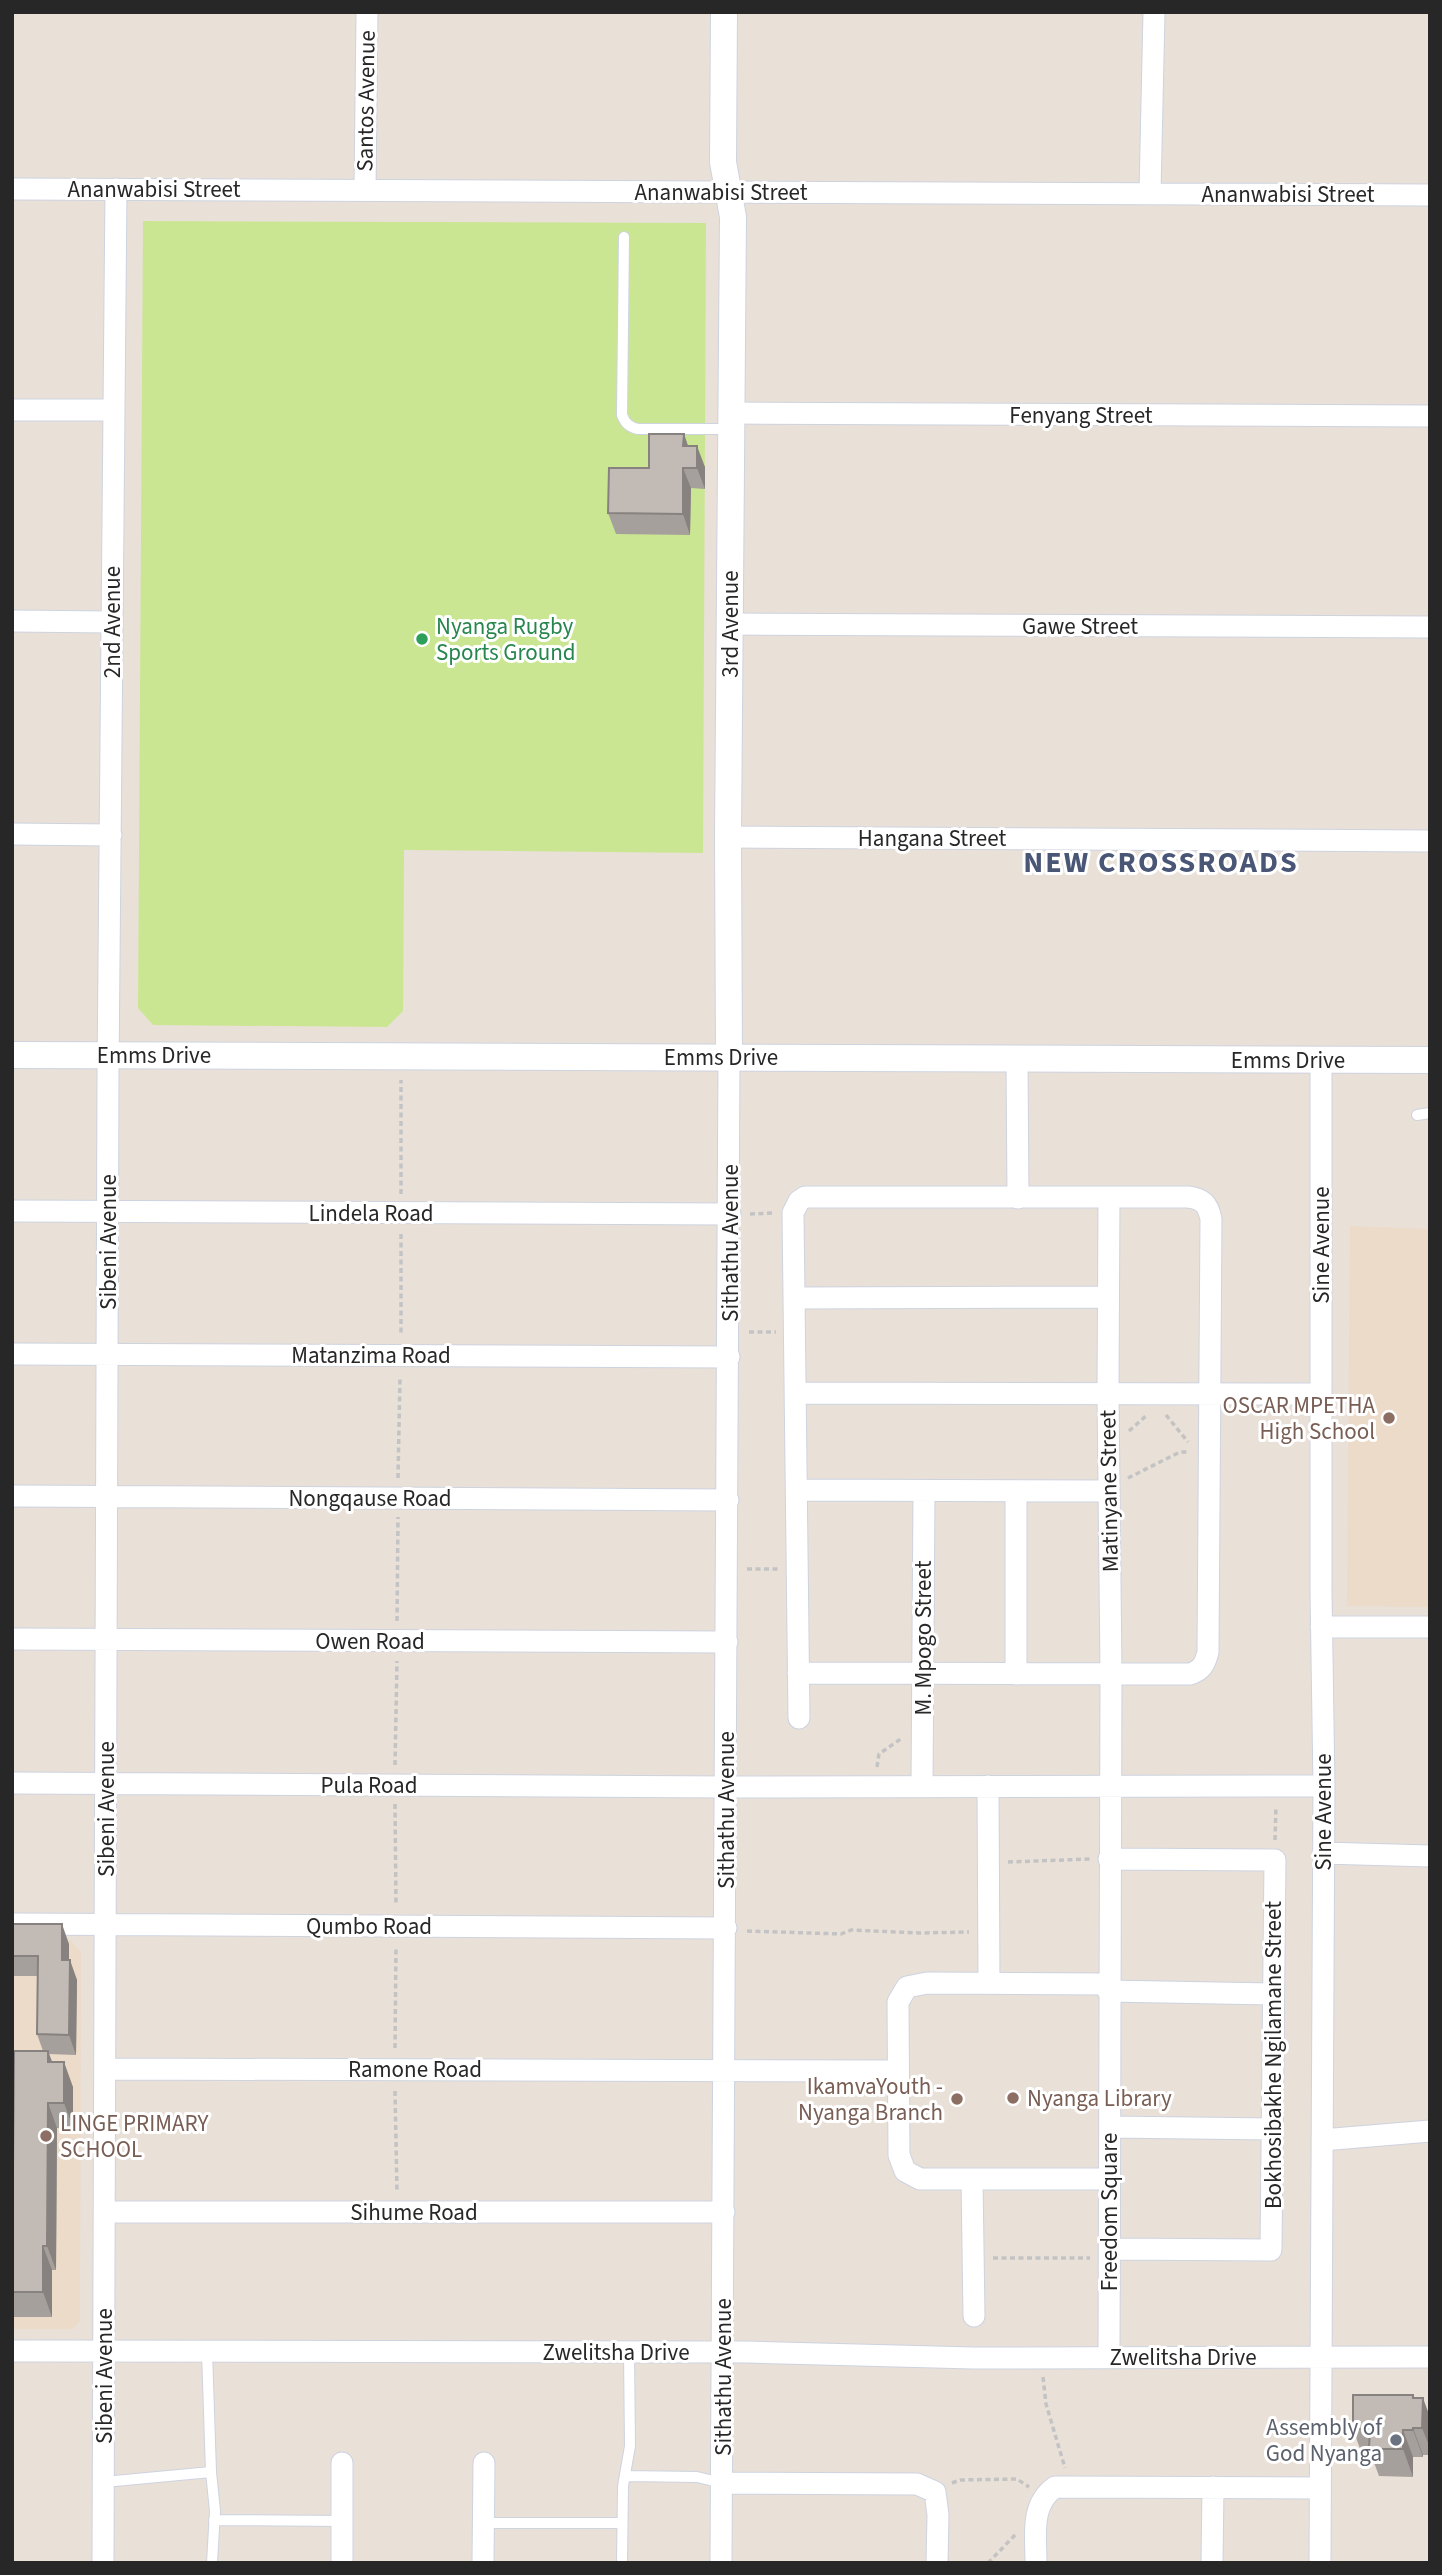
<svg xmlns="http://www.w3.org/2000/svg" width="1442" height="2575" font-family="'Source Sans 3',sans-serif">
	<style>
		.education { fill: #ebdbc8 }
		.pitch { fill: #cbe692 }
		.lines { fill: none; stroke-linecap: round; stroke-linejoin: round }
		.service-casing { stroke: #ced3e0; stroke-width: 12 }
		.minor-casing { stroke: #ced3e0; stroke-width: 23 }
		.tertiary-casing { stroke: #ced3e0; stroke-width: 28 }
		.path { stroke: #c3c3c3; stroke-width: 3.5; stroke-dasharray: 5 3.5; stroke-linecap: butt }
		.service { stroke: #fff; stroke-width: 10 }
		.minor { stroke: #fff; stroke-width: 21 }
		.tertiary { stroke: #fff; stroke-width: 26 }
		.wall { fill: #a6a09c }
		.shaded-wall { fill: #87827f }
		.building { fill: #c1bab5; stroke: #87827f; stroke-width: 2 }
		.leisure-dot { fill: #2e9e5b; stroke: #fff; stroke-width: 2.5 }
		.education-dot { fill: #8d6e63; stroke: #fff; stroke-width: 2.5 }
		.worship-dot { fill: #6b7280; stroke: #fff; stroke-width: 2.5 }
		.labels { text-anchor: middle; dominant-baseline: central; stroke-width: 6; stroke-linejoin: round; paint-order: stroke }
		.street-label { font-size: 23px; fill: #272727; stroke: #fff }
		.leisure-label { font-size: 23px; fill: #27864d; stroke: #fff; text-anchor: start }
		.education-label { font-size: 23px; fill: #785e54; stroke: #fff; text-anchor: end }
		.worship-label { font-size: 23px; fill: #5b616d; stroke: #fff; text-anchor: end }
		.district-label { font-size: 30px; font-weight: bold; letter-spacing: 2px; fill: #4a5675; stroke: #fff }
	</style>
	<rect width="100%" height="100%" fill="#e9e0d8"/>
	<path class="education" d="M1350,1226L1430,1229V1607L1347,1606Z
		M12,1940H70L81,1952L80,2321L73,2329H12Z"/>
	<path class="pitch" d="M143,221L706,223L703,853L404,850L403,1011L387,1027L153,1025L138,1008Z"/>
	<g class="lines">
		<defs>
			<path id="service" d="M624,237L622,415C625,423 629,427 638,429H731
				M1417,1115L1430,1113
				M211,2472L215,2511L212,2563
				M625,2476L697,2477L722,2483
				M104,2482L211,2472L207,2352
				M214,2520L342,2521
				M483,2523H622
				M622,2563L623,2486L630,2446L629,2353"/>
			<path id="minor" d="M12,189L1430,195
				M365,190L367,12
				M1150,193L1154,12
				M12,410H113
				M732,413L1430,416
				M12,621L112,622
				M730,624L1430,627
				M12,834L111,835
				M728,837L1430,841
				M1017,1059L1018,1198
				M12,1211L730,1214
				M795,1298L1108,1297
				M12,1354L729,1357
				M797,1393L1321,1394
				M797,1490L1109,1491
				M12,1496L728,1500
				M1321,1627H1430
				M12,1639L727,1642
				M798,1673L1190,1674C1202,1670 1205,1664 1208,1652L1211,1219C1208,1204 1203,1199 1188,1197H805L799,1201L793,1213L799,1718
				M1016,1674V1491
				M12,1783L726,1787L1324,1786
				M922,1786L924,1491
				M988,1786L989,1983
				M1323,1853L1430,1856
				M1109,1859L1275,1860L1271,2250L1110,2249
				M12,1924L726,1928
				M1108,1984L927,1983L907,1987L898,2002L899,2155L905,2171L920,2179H1110
				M1108,1991L1273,1994
				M106,2069L898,2071
				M1110,2127L1272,2129
				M1322,2140L1430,2131
				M972,2179L974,2316
				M105,2212H724
				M12,2351L747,2352L973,2358L1430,2357
				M1109,2357L1111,1674L1108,1394L1109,1197
				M722,2483L917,2484L935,2492L938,2515L937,2563
				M103,2563L108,1073L116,189
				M342,2563V2463
				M483,2563L484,2463
				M721,2563L729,1057
				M1036,2563C1036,2535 1030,2505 1055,2487L1320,2488
				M1212,2563L1213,2487
				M1320,2563L1324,1786L1321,1592V1061"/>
			<path id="tertiary" d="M724,12L723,162L733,217L728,837L729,1057
				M12,1055L1430,1060"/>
		</defs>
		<use href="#service" class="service-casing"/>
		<use href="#minor" class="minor-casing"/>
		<use href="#tertiary" class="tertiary-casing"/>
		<path class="path" d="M401,1194V1080
			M750,1214L774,1213
			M401,1234V1334
			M749,1332H776
			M1166,1415L1188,1442
			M1129,1431L1147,1415
			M398,1478L400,1377
			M1128,1478L1180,1452H1188
			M747,1569H778
			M397,1621L398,1517
			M395,1765L397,1661
			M877,1767L879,1754L902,1738
			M395,1804L396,1905
			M1275,1840L1276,1806
			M1008,1862L1091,1859
			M747,1931L841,1934L851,1930L919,1933L969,1932
			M395,2048L396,1947
			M395,2091L397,2192
			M993,2258H1090
			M1043,2377L1046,2404L1065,2468
			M952,2483L960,2480L1017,2479L1029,2487
			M988,2563L1016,2534"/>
		<use href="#service" class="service"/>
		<use href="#minor" class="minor"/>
		<use href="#tertiary" class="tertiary"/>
	</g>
	<path class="wall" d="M684,434L688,446L705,467V489L691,488L690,535L616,534L608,513L649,468Z
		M12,1924L69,1944V1960L77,1980L76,2055L49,2054L52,2062L73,2087V2128H57L56,2270H52V2317H12V2245H13L43,2051L37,2034L38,1976H12Z
		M1413,2395L1430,2417V2455H1423V2457H1413V2477L1379,2476L1372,2457H1363L1353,2429Z"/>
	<path class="shaded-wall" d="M684,434L691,455L683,446Z
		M697,446L705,467V489L697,468Z
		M683,468L691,488L690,535L683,514Z
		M62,1924L69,1944V1980L62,1960Z
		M70,1960L77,1980L76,2055L69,2035Z
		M48,2051L57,2075L48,2062Z
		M64,2062L73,2087V2128L64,2103Z
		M48,2103L57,2128L56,2270L47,2246Z
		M43,2246L52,2270V2317L43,2292Z
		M1413,2395L1423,2420V2398L1430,2417V2448L1422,2428Z
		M1413,2428L1423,2455V2457L1413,2430Z
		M1403,2430L1413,2457V2477L1403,2449Z"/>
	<path class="building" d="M649,434H684L683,446H697V468H683V514L608,513L609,468H649Z
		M12,1924H62V1960H70L69,2035L37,2034L38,1956H12Z
		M14,2051H48V2062H64V2103H48L47,2246H43V2292H12Z
		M1353,2395H1413V2398H1423L1422,2428H1413V2430H1403V2449H1369L1370,2429H1353Z"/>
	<circle class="leisure-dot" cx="422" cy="639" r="7"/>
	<g class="education-dot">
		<circle cx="1389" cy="1418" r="7"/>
		<circle cx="1013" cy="2098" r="7"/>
		<circle cx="957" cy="2099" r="7"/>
		<circle cx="46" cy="2136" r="7"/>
	</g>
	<circle class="worship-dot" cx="1396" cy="2440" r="7"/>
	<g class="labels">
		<g class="street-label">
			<text transform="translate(366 101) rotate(-89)">Santos Avenue</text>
			<text x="154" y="189">Ananwabisi Street</text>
			<text x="721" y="192">Ananwabisi Street</text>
			<text x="1288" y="194">Ananwabisi Street</text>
			<text x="1081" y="415">Fenyang Street</text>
			<text transform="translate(112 622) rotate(-90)">2nd Avenue</text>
			<text transform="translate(730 624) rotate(-90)">3rd Avenue</text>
			<text x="1080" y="626">Gawe Street</text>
			<text x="932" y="838">Hangana Street</text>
			<text x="154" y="1055">Emms Drive</text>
			<text x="721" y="1057">Emms Drive</text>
			<text x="1288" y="1060">Emms Drive</text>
			<text x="371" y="1213">Lindela Road</text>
			<text transform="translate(108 1242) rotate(-90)">Sibeni Avenue</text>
			<text transform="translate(730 1243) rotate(-90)">Sithathu Avenue</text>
			<text transform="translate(1321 1245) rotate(-90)">Sine Avenue</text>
			<text x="371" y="1355">Matanzima Road</text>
			<text transform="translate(1109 1491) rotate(-91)">Matinyane Street</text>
			<text x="370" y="1498">Nongqause Road</text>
			<text transform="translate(923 1638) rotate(-90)">M. Mpogo Street</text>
			<text x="370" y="1641">Owen Road</text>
			<text x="369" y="1785">Pula Road</text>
			<text transform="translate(106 1809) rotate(-90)">Sibeni Avenue</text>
			<text transform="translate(726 1810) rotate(-90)">Sithathu Avenue</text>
			<text transform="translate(1323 1812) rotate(-90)">Sine Avenue</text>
			<text x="369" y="1926">Qumbo Road</text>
			<text transform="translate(1273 2055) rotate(-90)">Bokhosibakhe Ngilamane Street</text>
			<text x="415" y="2069">Ramone Road</text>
			<text x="414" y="2212">Sihume Road</text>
			<text transform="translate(1109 2212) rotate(-90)">Freedom Square</text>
			<text x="616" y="2352">Zwelitsha Drive</text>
			<text x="1183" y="2357">Zwelitsha Drive</text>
			<text transform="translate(104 2376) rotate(-90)">Sibeni Avenue</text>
			<text transform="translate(723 2377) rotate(-90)">Sithathu Avenue</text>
		</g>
		<g class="leisure-label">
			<text x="436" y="626">Nyanga Rugby<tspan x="436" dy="26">Sports Ground</tspan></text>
		</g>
		<g class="education-label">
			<text x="1375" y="1405">OSCAR MPETHA<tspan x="1375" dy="26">High School</tspan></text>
			<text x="943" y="2086">IkamvaYouth -<tspan x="943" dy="26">Nyanga Branch</tspan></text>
			<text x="1027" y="2098" text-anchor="start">Nyanga Library</text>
			<text x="60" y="2123" text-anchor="start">LINGE PRIMARY<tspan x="60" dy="26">SCHOOL</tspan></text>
		</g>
		<g class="worship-label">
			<text x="1382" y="2427">Assembly of<tspan x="1382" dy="26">God Nyanga</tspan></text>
		</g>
		<g class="district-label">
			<text x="1161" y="862">NEW CROSSROADS</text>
		</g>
	</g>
	<rect width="1442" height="2575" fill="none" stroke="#272727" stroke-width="28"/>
</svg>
